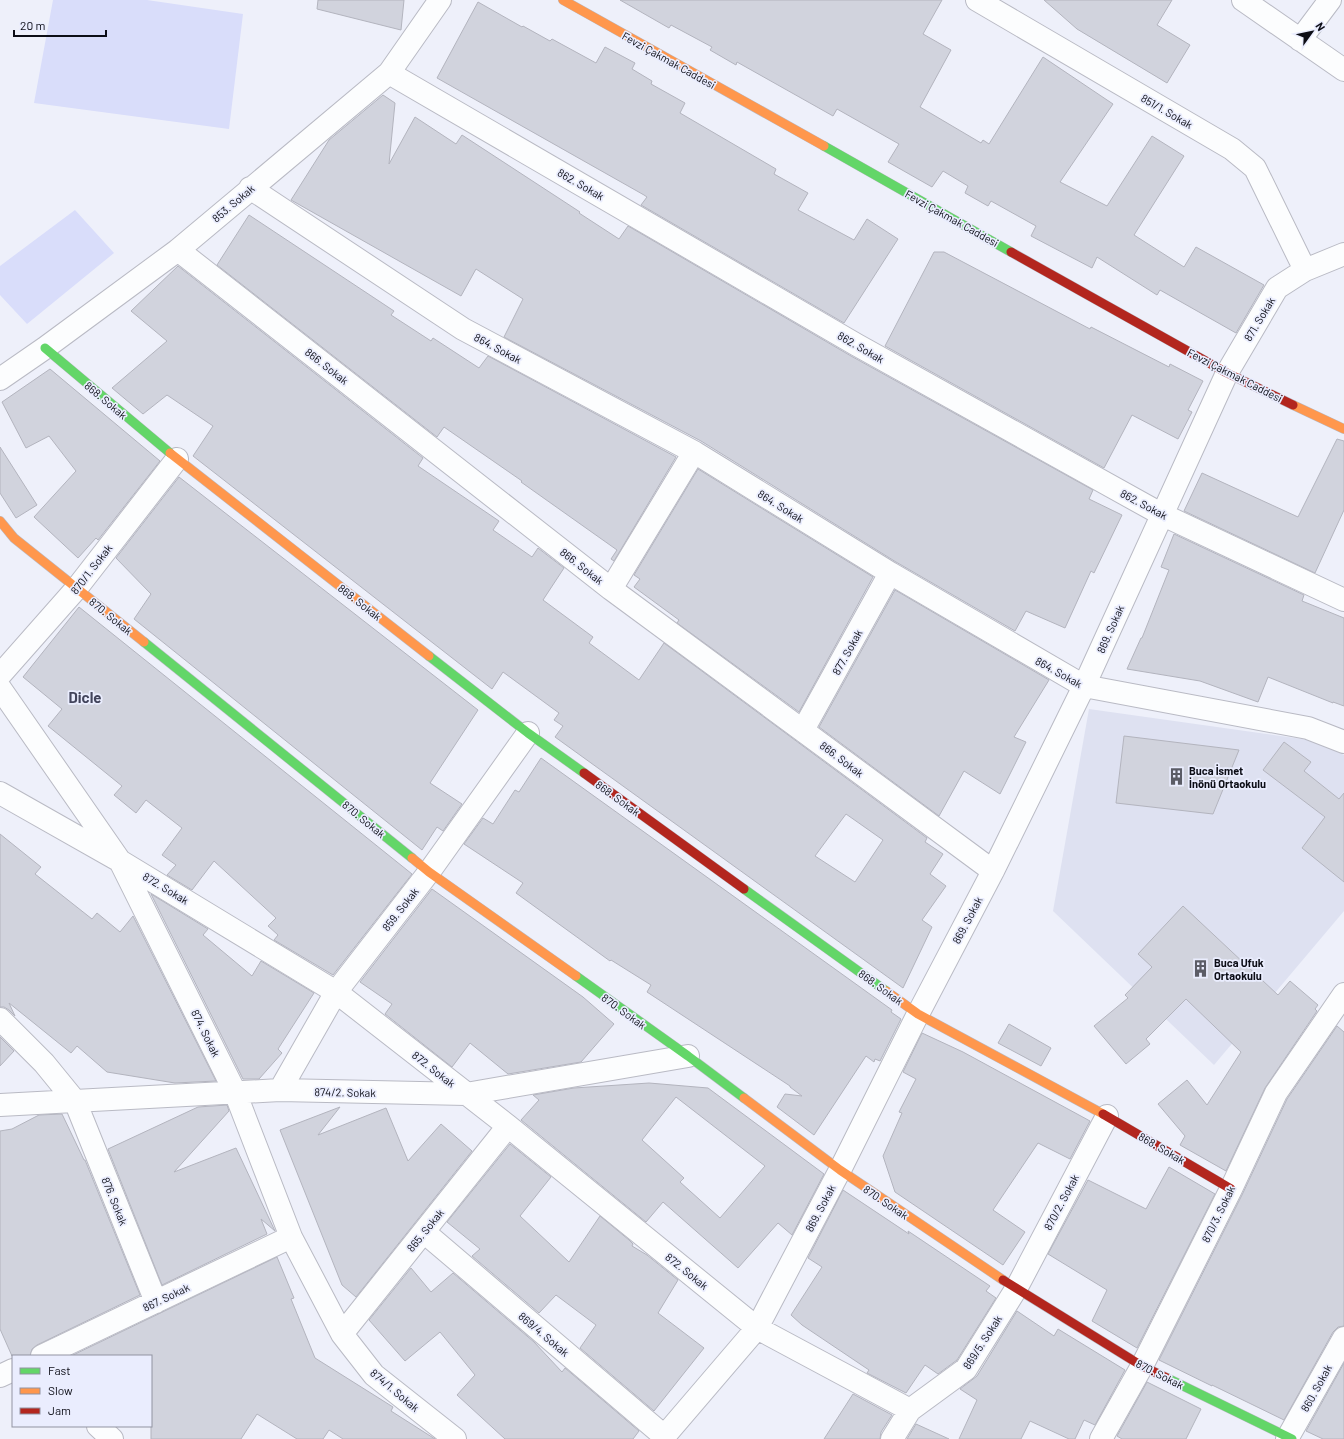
<svg xmlns="http://www.w3.org/2000/svg" width="1344" height="1439" font-family="Barlow,sans-serif">
	<style>
		.built { fill: #dee1f1 }
		.green { fill: #d9ddfa }
		.building { fill: #d1d3dd; stroke: #b3b4be; fill-rule: evenodd }
		.lines { fill: none; stroke-linecap: round; stroke-linejoin: round }
		.street-casing { stroke: #b9bac4; stroke-width: 24 }
		.fast-casing { stroke: #b9bac4; stroke-width: 10 }
		.slow-casing { stroke: #b9bac4; stroke-width: 10 }
		.jam-casing { stroke: #b9bac4; stroke-width: 10 }
		.street { stroke: #fcfdfe; stroke-width: 22 }
		.fast { stroke: #63d668; stroke-width: 9 }
		.slow { stroke: #ff974d; stroke-width: 9 }
		.jam { stroke: #b3261e; stroke-width: 9 }
		.labels { text-anchor: middle; dominant-baseline: central; stroke-width: 3.5; stroke-linejoin: round; paint-order: stroke }
		.street-label { font-size: 11px; fill: #0c0d16; stroke: #eaedfe }
		.poi-label { font-size: 11px; font-weight: bold; fill: #0c0d16; stroke: #eaedfe; text-anchor: start }
		.district-label { font-size: 15px; font-weight: bold; fill: #43455c; stroke: #eaedfe }
	</style>
	<rect width="100%" height="100%" fill="#eef0fa"/>
	<path class="built" d="M1089,709L1316,741L1344,755V911L1214,1065L1053,911Z"/>
	<path class="green" d="M53,0H147L243,14L229,129L34,103Z
		M75,210L114,253L27,324L0,295V266Z"/>
	<path class="building" d="M318,0H404L401,30L317,9Z
		M620,0H942L923,34L951,50L920,107L981,143L983,140L989,144L1043,57L1113,104L1060,182L1107,206L1152,136L1184,156L1134,235L1184,267L1196,247L1264,285L1236,333L1160,290L1157,295L1097,257L1092,268L1031,236L1036,226L991,201L988,206L965,193L968,186L943,171L932,187L888,162L899,144L837,109L833,116L737,62L736,65L710,50L712,47L671,25L669,28Z
		M1044,0H1172L1157,25L1190,45L1167,83L1077,29Z
		M478,2L522,27L523,26L550,41L552,39L596,63L605,47L635,63L632,69L652,81L651,84L685,103L680,113L776,169L774,174L808,193L798,210L854,240L867,219L898,239L844,323L641,205L647,197L644,195L437,78Z
		M383,95L395,103L389,164L415,117L456,144L462,135L580,212L579,213L619,239L628,226L851,356L1093,490L1089,499L1122,515L1094,573L1091,571L1065,628L1026,611L1015,631L896,562L701,441L504,337L523,299L476,269L461,296L291,200L329,140Z
		M249,215L394,311L391,315L431,341L433,338L479,368L488,356L676,457L614,561L611,559L617,550L521,482L522,481L444,427L437,437L217,265Z
		M934,252H944L1090,329L1091,327L1169,367L1170,364L1203,381L1188,410L1192,412L1178,439L1132,415L1104,468L885,346Z
		M178,266L423,458L418,466L499,521L493,530L532,557L538,548L564,568L543,600L593,637L589,643L639,680L664,643L927,838L925,842L943,854L930,874L946,886L922,920L932,927L903,988L555,737L563,726L554,720L559,713L503,672L492,689L193,456L213,426L167,395L143,414L112,388L167,341L131,311ZM846,814L883,840L855,882L815,856Z
		M50,369L160,461L98,540L96,538L78,558L34,517L76,471L49,436L26,448L2,402Z
		M1337,439L1344,441V510L1315,573L1184,511L1202,473L1298,517Z
		M0,447L37,505L16,518L0,493Z
		M698,469L873,577L799,712L677,623L679,620L634,587L640,579L634,575Z
		M179,477L478,710L430,783L462,804L443,831L437,827L422,850L134,619L151,594L116,558Z
		M1174,534L1304,595L1302,601L1344,618V706L1333,702V703L1268,677L1258,702L1200,681L1127,669L1141,638H1142L1169,570L1161,567Z
		M895,590L1049,680L1014,737L1026,742L1000,794L964,771L939,816L819,727Z
		M79,607L412,874L333,975L274,940L278,935L268,926L276,918L214,861L192,890L167,875L176,865L162,855L182,828L146,800L136,813L114,795L122,786L48,726L62,709L23,677Z
		M1124,736L1239,750L1213,814L1116,803Z
		M1284,742L1311,762L1304,771L1339,799L1344,793V882L1302,848L1325,817L1263,770Z
		M541,758L892,1010L891,1012L901,1019L880,1061L875,1059L874,1062L866,1056L814,1135L777,1107L785,1094L802,1096L790,1087V1086L647,992L651,985L611,960L610,961L516,893L523,883L464,844L483,818L493,824L515,790L519,792Z
		M0,834L41,867L35,874L92,919L97,913L120,932L133,916L216,1081L175,1083L107,1072L77,1046L71,1053L9,1003L15,1016L9,1010L4,1007H0Z
		M432,889L583,997L614,1024L581,1062L508,1074L470,1043L452,1067L385,1014L392,1004L360,982Z
		M151,894L208,929L203,935L252,976L261,961L314,993L278,1049L282,1053L259,1079H243Z
		M1183,906L1278,995L1290,981L1318,1005L1315,1009L1317,1011L1265,1088L1226,1171L1180,1145L1185,1136L1158,1104L1187,1080L1207,1105L1241,1052L1186,999L1146,1039L1150,1044L1126,1064L1094,1026L1128,998L1125,995L1152,967L1138,954Z
		M1009,1024L1051,1048L1041,1066L998,1043Z
		M1337,1026L1344,1032V1326L1338,1327L1333,1332L1284,1420L1212,1385V1386L1159,1360L1242,1195L1287,1099Z
		M922,1033L963,1052L1090,1121L1070,1159L1038,1143L993,1210L1025,1232L1003,1265L895,1192L883,1156L902,1113L899,1112L916,1079L903,1072Z
		M0,1037L14,1051L0,1066Z
		M649,1083L708,1088L824,1174L792,1235L778,1223L738,1268L663,1202L646,1222L521,1120L539,1100L533,1095L574,1088ZM676,1097L765,1166L720,1218L680,1182L684,1178L642,1140Z
		M227,1105L229,1111L174,1172L236,1148L275,1231L261,1219L267,1234L162,1285L108,1149L198,1107Z
		M340,1107L318,1135L386,1108L408,1161L441,1124L472,1151L356,1297L342,1285L280,1130Z
		M62,1114L84,1160H85L140,1295L37,1345L32,1349L30,1356H12L0,1329V1131L12,1129L39,1115Z
		M510,1144L551,1177L520,1216L569,1262L600,1216L629,1240L633,1244L632,1246L647,1255L678,1280L658,1313L704,1348L654,1411L580,1348L596,1325L556,1295L539,1313L472,1256L480,1249L447,1222Z
		M1169,1167L1215,1194L1137,1348L1092,1321L1107,1290L1048,1254L1088,1180L1146,1209Z
		M843,1190L909,1234L908,1231L990,1286L986,1291L996,1298L957,1360L938,1374L925,1365L906,1393L867,1373L869,1370L802,1325L791,1315L822,1267L808,1258Z
		M277,1257L294,1298L291,1299L315,1358L393,1407L391,1411L435,1439H343L329,1430L323,1439H297L257,1414L241,1439H151V1356H71Z
		M411,1268L431,1292L453,1273L534,1342L562,1372L565,1368L639,1431L633,1439H505L457,1395L475,1375L440,1332L405,1361L369,1320Z
		M1017,1311L1054,1336L1058,1329L1125,1370L1095,1425L1084,1420L1075,1439H1069L1030,1421L1021,1439H959L977,1400L960,1389L977,1376Z
		M1344,1363V1439H1323L1306,1431Z
		M1147,1382L1201,1409L1186,1439H1122L1117,1436Z
		M853,1394L892,1415L881,1432L880,1439H824Z
		M916,1424L949,1439H907Z"/>
	<g class="lines">
		<defs>
			<path id="street" d="M977,0L1232,149L1255,168L1305,270
				M1243,0L1344,70
				M1300,40L1330,0
				M389,73L857,345L1161,514L1344,600
				M250,188L463,329L694,452L890,573L1084,686L1308,728L1344,742
				M178,250L611,589L993,871
				M0,379L45,348L178,250L389,73L440,0
				M611,589L694,452
				M0,675L76,589L177,459
				M0,688L120,861L235,1092L291,1237L342,1334L374,1375L455,1439
				M803,730L890,573
				M0,793L120,861L336,992L508,1126L757,1328L910,1410
				M0,1019L44,1063L75,1101L156,1302
				M280,1090L336,992L429,872L528,733
				M0,1105L280,1090L466,1094L688,1056
				M424,1232L664,1436
				M342,1334L508,1126
				M42,1356L291,1237
				M0,1376L13,1370
				M98,1426L112,1439
				M662,1439L757,1328L840,1170L918,1014L993,871L1084,686L1227,373L1277,288L1305,270L1344,254
				M892,1439L910,1410L966,1369L1016,1289L1107,1116
				M1101,1439L1142,1366L1231,1189L1276,1093L1344,994
				M1287,1439L1344,1338"/>
			<path id="fast" d="M824,146L1011,252
				M45,348L170,453
				M144,642L412,858
				M429,656L528,733L584,773
				M744,889L886,991
				M576,976L688,1056L744,1098
				M1167,1378L1292,1439"/>
			<path id="slow" d="M563,0L824,146
				M1293,405L1344,429
				M170,453L429,656
				M0,521L14,538L144,642
				M412,858L429,872L576,976
				M886,991L918,1014L1103,1114
				M744,1098L840,1170L1003,1280"/>
			<path id="jam" d="M1011,252L1227,373L1293,405
				M584,773L744,889
				M1103,1114L1231,1189
				M1003,1280L1142,1366L1167,1378"/>
		</defs>
		<use href="#street" class="street-casing"/>
		<use href="#fast" class="fast-casing"/>
		<use href="#slow" class="slow-casing"/>
		<use href="#jam" class="jam-casing"/>
		<use href="#street" class="street"/>
		<use href="#fast" class="fast"/>
		<use href="#slow" class="slow"/>
		<use href="#jam" class="jam"/>
	</g>
	<defs>
		<symbol id="building-bare" viewBox="-9 -9 18 18"><path d="M-4-6H4V6H1V3H-1V6H-4ZM-2.5-4.3h1.7v1.8h-1.7ZM.8-4.3h1.7v1.8H.8ZM-2.5-1h1.7V.8h-1.7ZM.8-1h1.7V.8H.8Z" fill="#5b5c66" stroke="#eaedfe" stroke-width="2.5" paint-order="stroke"/></symbol>
	</defs>
	<g fill-rule="evenodd">
		<use href="#building-bare" x="1164" y="764" width="25" height="25"/>
		<use href="#building-bare" x="1188" y="956" width="25" height="25"/>
	</g>
	<g class="labels">
		<g class="street-label">
			<text transform="translate(669 60) rotate(29)">Fevzi Çakmak Caddesi</text>
			<text transform="translate(1167 111) rotate(30)">851/1. Sokak</text>
			<text transform="translate(581 184) rotate(30)">862. Sokak</text>
			<text transform="translate(233 203) rotate(-40)">853. Sokak</text>
			<text transform="translate(952 218) rotate(29)">Fevzi Çakmak Caddesi</text>
			<text transform="translate(1259 319) rotate(-59)">871. Sokak</text>
			<text transform="translate(861 347) rotate(30)">862. Sokak</text>
			<text transform="translate(498 348) rotate(28)">864. Sokak</text>
			<text transform="translate(327 366) rotate(38)">866. Sokak</text>
			<text transform="translate(1235 375) rotate(27)">Fevzi Çakmak Caddesi</text>
			<text transform="translate(106 400) rotate(40)">868. Sokak</text>
			<text transform="translate(1144 504) rotate(28)">862. Sokak</text>
			<text transform="translate(781 506) rotate(32)">864. Sokak</text>
			<text transform="translate(582 566) rotate(38)">866. Sokak</text>
			<text transform="translate(91 569) rotate(-52)">870/1. Sokak</text>
			<text transform="translate(360 602) rotate(38)">868. Sokak</text>
			<text transform="translate(111 616) rotate(39)">870. Sokak</text>
			<text transform="translate(1110 629) rotate(-66)">869. Sokak</text>
			<text transform="translate(847 652) rotate(-61)">877. Sokak</text>
			<text transform="translate(1059 672) rotate(29)">864. Sokak</text>
			<text transform="translate(842 759) rotate(37)">866. Sokak</text>
			<text transform="translate(618 798) rotate(36)">868. Sokak</text>
			<text transform="translate(364 819) rotate(39)">870. Sokak</text>
			<text transform="translate(166 888) rotate(31)">872. Sokak</text>
			<text transform="translate(400 909) rotate(-52)">859. Sokak</text>
			<text transform="translate(967 920) rotate(-62)">869. Sokak</text>
			<text transform="translate(881 987) rotate(36)">868. Sokak</text>
			<text transform="translate(624 1011) rotate(36)">870. Sokak</text>
			<text transform="translate(206 1033) rotate(64)">874. Sokak</text>
			<text transform="translate(434 1069) rotate(38)">872. Sokak</text>
			<text transform="translate(345 1092) rotate(1)">874/2. Sokak</text>
			<text transform="translate(1162 1148) rotate(30)">868. Sokak</text>
			<text transform="translate(115 1201) rotate(68)">876. Sokak</text>
			<text transform="translate(886 1202) rotate(34)">870. Sokak</text>
			<text transform="translate(1061 1202) rotate(-62)">870/2. Sokak</text>
			<text transform="translate(820 1208) rotate(-62)">869. Sokak</text>
			<text transform="translate(1218 1214) rotate(-64)">870/3. Sokak</text>
			<text transform="translate(425 1230) rotate(-51)">865. Sokak</text>
			<text transform="translate(687 1271) rotate(39)">872. Sokak</text>
			<text transform="translate(166 1297) rotate(-26)">867. Sokak</text>
			<text transform="translate(544 1334) rotate(40)">869/4. Sokak</text>
			<text transform="translate(982 1342) rotate(-57)">869/5. Sokak</text>
			<text transform="translate(1160 1374) rotate(27)">870. Sokak</text>
			<text transform="translate(1316 1388) rotate(-61)">860. Sokak</text>
			<text transform="translate(395 1390) rotate(40)">874/1. Sokak</text>
		</g>
		<g class="poi-label">
			<text x="1189" y="770">Buca İsmet<tspan x="1189" dy="13">İnönü Ortaokulu</tspan></text>
			<text x="1214" y="962">Buca Ufuk<tspan x="1214" dy="13">Ortaokulu</tspan></text>
		</g>
		<g class="district-label">
			<text x="85" y="697">Dicle</text>
		</g>
	</g>
	<rect x="12" y="1355" width="140" height="72" fill="#eaedfe" stroke="#9193a1"/>
	<rect x="20" y="1368" width="20" height="6" fill="#63d668" stroke="#9193a1"/>
	<text x="48" y="1375" font-size="12" fill="#0c0d16">Fast</text>
	<rect x="20" y="1388" width="20" height="6" fill="#ff974d" stroke="#9193a1"/>
	<text x="48" y="1395" font-size="12" fill="#0c0d16">Slow</text>
	<rect x="20" y="1408" width="20" height="6" fill="#b3261e" stroke="#9193a1"/>
	<text x="48" y="1415" font-size="12" fill="#0c0d16">Jam</text>
	<g transform="translate(1312 32) rotate(57)" stroke="#eaedfe" stroke-width="3" paint-order="stroke">
	<path d="M0-3L7 15L0 10L-7 15Z" fill="#0c0d16"/>
	<text y="-6" font-size="11" font-weight="bold" text-anchor="middle" fill="#0c0d16">N</text>
	</g>
	<path d="M14 30v6h92v-6" fill="none" stroke="#0c0d16" stroke-width="2"/>
	<text x="20" y="30" font-size="12" fill="#0c0d16" stroke="#eaedfe" stroke-width="3" paint-order="stroke">20 m</text>
</svg>
